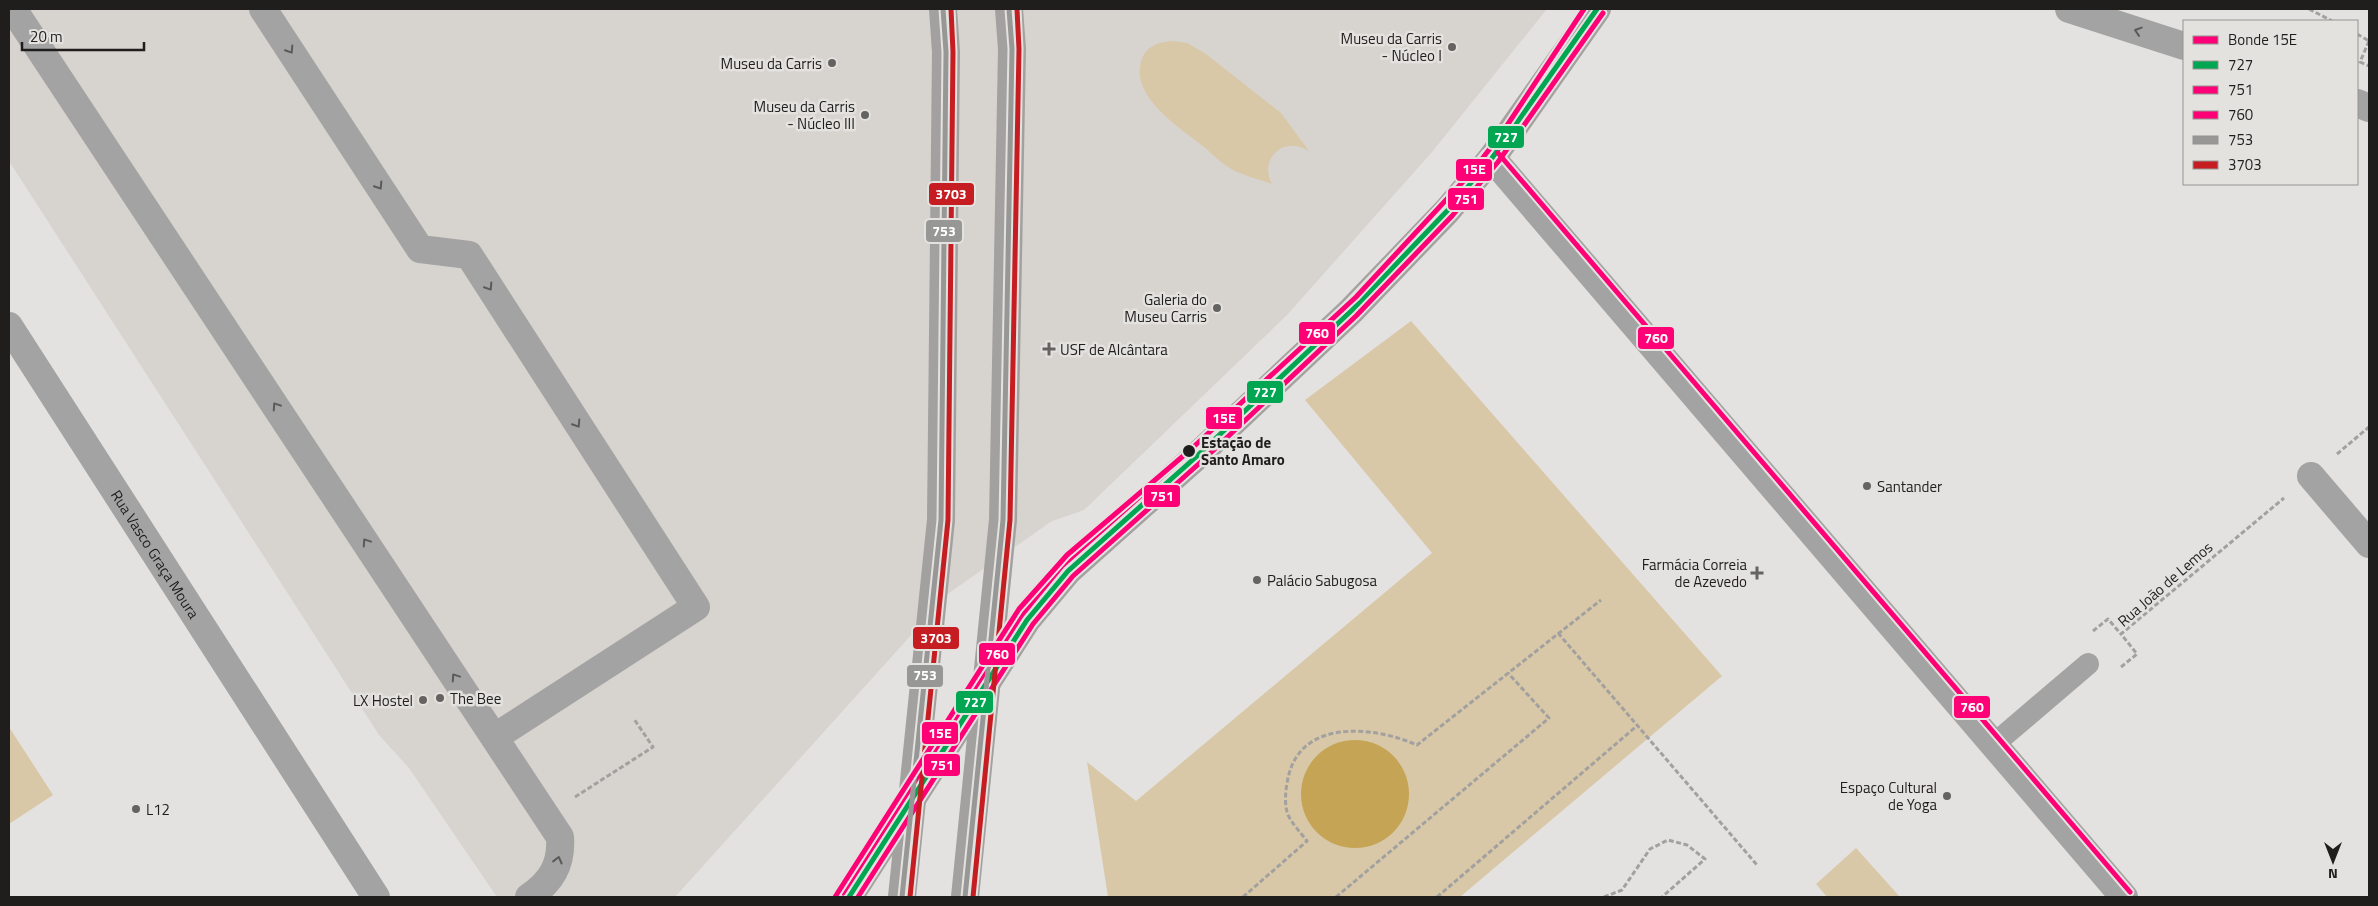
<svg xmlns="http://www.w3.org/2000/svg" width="2378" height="906" font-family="'Titillium Web',sans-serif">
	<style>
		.built { fill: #d7d3ce }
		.green { fill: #d9c8a7 }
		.water { fill: #c6a455 }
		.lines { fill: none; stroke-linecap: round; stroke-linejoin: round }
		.path { stroke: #a2a1a0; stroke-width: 3; stroke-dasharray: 5 2.5; stroke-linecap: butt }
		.service { stroke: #a3a3a3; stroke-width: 22 }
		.pedestrian { stroke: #a3a3a3; stroke-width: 28 }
		.minor { stroke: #a3a3a3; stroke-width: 28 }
		.tertiary { stroke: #a3a3a3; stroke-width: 28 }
		.secondary { stroke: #a3a2a1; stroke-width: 28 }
		.motorway-bridge { stroke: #a2a19f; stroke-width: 28 }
		.bus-1-casing { stroke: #e4e2df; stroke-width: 9 }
		.bus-2-casing { stroke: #e4e2df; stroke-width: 9 }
		.bus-3-casing { stroke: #e4e2df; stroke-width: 9 }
		.bus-4-casing { stroke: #e4e2df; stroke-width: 9 }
		.bus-5-casing { stroke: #e4e2df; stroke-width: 9 }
		.bus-1 { stroke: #00a651; stroke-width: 5 }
		.bus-2 { stroke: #f07; stroke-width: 5 }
		.bus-3 { stroke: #f07; stroke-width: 5 }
		.bus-4 { stroke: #979796; stroke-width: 5 }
		.bus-5 { stroke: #c61d23; stroke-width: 5 }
		.tram-1-casing { stroke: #e4e2df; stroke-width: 9 }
		.tram-1 { stroke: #f07; stroke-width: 5 }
		.oneway { stroke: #5a5a59 }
		.poi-dot { fill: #646361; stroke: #e4e2df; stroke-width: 2 }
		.stop-dot { fill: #1f1e1d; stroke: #e4e2df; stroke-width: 2 }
		.labels { text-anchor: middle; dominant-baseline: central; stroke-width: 5; stroke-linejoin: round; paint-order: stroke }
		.poi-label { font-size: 15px; fill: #1f1e1d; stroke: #e4e2df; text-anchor: end }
		.stop-label { font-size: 15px; font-weight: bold; fill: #1f1e1d; stroke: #e4e2df; text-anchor: start }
		.street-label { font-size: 15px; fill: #1f1e1d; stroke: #e4e2df }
		.line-badge { stroke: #e4e2df; stroke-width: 2 }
		.badge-label { font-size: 14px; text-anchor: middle; font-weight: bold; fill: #fff }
	</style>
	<rect width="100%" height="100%" fill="#e3e2e0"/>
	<path class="built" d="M9,9H1547L1432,152L1287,315L1084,510L1052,521L949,593L675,897H497L409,768L379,735L9,161Z"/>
	<path class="green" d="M1173,41L1187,43L1206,54L1281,113L1309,151C1285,135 1258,158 1272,184C1259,179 1245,176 1233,170C1222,164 1212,154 1203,146C1180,128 1131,97 1141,62C1145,46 1159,42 1173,41Z
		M1411,321L1722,676L1460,897H1108L1087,762L1136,801L1432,553L1305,400Z
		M9,727L53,795L9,824Z
		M1856,848L1900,897H1827L1816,884Z"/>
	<path class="water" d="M1301 794a54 54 0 1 1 108 0a54 54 0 1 1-108 0Z"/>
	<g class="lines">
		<path class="path" d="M2309,9L2332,21
			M2357,34L2369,41
			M2369,41L2360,62L2369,66
			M2337,454L2369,427
			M2093,631L2108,619L2121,634
			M1558,633L1757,865
			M2121,667L2137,654L2121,634L2284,498
			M575,797L653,747L634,719
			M1243,897L1307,841C1301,833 1290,822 1287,812C1284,800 1286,786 1289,774C1304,718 1376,727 1417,745L1601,600
			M1336,897L1549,718L1508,673
			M1437,897L1638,725
			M1604,897L1622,890L1650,849L1668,840L1687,845L1705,859L1662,897"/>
		<path class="service" d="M1993,745L2088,664"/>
		<path class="pedestrian" d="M13,9L560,837C562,865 551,882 529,897
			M263,9L420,249L469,255L696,607L495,737"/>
		<g class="minor">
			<path d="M2069,9L2184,46"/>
			<path d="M2357,103L2369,108"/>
			<path id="s1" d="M9,326L376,897"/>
			<path d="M2311,476L2369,544"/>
		</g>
		<path class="tertiary" d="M1492,158L2124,897"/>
		<path class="secondary" d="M849,897L1027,620L1068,571L1197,456L1351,311L1447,211L1492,158L1597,9"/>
		<path class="motorway-bridge" d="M902,897L941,520L946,52L943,9
			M965,897L1003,520L1012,49L1009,9"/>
		<defs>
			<path id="bus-1" d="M849,897L1027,620L1068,571L1197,456L1351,311L1447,211L1492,158L1597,9"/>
			<path id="bus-2" d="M858,897L1033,624L1073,576L1202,461L1356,316L1452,216L1498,162L1603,13"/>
			<path id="bus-3" d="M1498,153L2130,892
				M843,893L1021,616L1062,566L1192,450L1346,306L1441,206L1486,153"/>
			<path id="bus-4" d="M902,897L941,520L946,52L943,9
				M965,897L1003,520L1012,49L1009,9"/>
			<path id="bus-5" d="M910,897L948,520L953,52L951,9
				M973,897L1010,520L1019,49L1017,9"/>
		</defs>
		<use href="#bus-1" class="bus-1-casing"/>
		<use href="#bus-2" class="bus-2-casing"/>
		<use href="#bus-3" class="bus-3-casing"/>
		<use href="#bus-4" class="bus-4-casing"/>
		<use href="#bus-5" class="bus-5-casing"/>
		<use href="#bus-1" class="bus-1"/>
		<use href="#bus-2" class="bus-2"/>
		<use href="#bus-3" class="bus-3"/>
		<use href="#bus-4" class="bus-4"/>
		<use href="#bus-5" class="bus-5"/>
		<defs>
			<path id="tram-1" d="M835,897L1019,609L1067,555L1189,451L1356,297L1471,173L1502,133L1584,9"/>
		</defs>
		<use href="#tram-1" class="tram-1-casing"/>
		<use href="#tram-1" class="tram-1"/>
	</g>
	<defs><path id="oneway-chevron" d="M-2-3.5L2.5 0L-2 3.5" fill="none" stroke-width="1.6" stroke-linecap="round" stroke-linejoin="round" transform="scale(1.25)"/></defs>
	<g class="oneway">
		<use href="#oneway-chevron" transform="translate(2138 31) rotate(-162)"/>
		<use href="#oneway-chevron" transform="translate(290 50) rotate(57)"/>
		<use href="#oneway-chevron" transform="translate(379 186) rotate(57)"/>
		<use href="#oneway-chevron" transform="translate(489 287) rotate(57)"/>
		<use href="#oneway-chevron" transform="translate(276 406) rotate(-124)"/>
		<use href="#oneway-chevron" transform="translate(577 424) rotate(57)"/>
		<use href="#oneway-chevron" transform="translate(366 542) rotate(-124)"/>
		<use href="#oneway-chevron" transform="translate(455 677) rotate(-124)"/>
		<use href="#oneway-chevron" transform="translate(558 860) rotate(-76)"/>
	</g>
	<g class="poi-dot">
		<circle cx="1452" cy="47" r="5"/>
		<circle cx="832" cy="63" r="5"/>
		<circle cx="865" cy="115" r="5"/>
		<circle cx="1217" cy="308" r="5"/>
		<path d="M1046.5 341.5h5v5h5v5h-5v5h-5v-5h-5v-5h5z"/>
		<circle cx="1867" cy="486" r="5"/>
		<path d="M1754.5 565.5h5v5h5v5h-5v5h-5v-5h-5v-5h5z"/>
		<circle cx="1257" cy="580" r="5"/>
		<circle cx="440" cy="698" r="5"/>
		<circle cx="423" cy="700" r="5"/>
		<circle cx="1947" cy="796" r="5"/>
		<circle cx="136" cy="809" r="5"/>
	</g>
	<circle class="stop-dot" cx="1189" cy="451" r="7"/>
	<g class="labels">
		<g class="poi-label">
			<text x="1442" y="38">Museu da Carris<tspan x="1442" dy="17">- Núcleo I</tspan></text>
			<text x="822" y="63">Museu da Carris</text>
			<text x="855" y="106">Museu da Carris<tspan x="855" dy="17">- Núcleo III</tspan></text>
			<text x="1207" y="299">Galeria do<tspan x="1207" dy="17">Museu Carris</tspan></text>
			<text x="1060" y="349" text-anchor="start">USF de Alcântara</text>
			<text x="1877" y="486" text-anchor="start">Santander</text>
			<text x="1747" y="564">Farmácia Correia<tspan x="1747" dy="17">de Azevedo</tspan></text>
			<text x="1267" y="580" text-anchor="start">Palácio Sabugosa</text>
			<text x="450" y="698" text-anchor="start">The Bee</text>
			<text x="413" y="700">LX Hostel</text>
			<text x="1937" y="787">Espaço Cultural<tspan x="1937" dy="17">de Yoga</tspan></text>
			<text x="146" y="809" text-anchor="start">L12</text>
		</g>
		<g class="stop-label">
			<text x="1201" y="442">Estação de<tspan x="1201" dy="17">Santo Amaro</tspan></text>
		</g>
		<g class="street-label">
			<text stroke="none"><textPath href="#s1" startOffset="271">Rua Vasco Graça Moura</textPath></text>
			<text transform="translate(2165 584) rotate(-41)">Rua João de Lemos</text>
		</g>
	</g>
	<g class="line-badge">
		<rect x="1487" y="125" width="38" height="24" rx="5" fill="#00a651"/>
		<rect x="1455" y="158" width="38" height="24" rx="5" fill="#f07"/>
		<rect x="928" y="182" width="47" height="24" rx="5" fill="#c61d23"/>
		<rect x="1447" y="187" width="38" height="24" rx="5" fill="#f07"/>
		<rect x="925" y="219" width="38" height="24" rx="5" fill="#979796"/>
		<rect x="1298" y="321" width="38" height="24" rx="5" fill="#f07"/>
		<rect x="1637" y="326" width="38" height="24" rx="5" fill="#f07"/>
		<rect x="1246" y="380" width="38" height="24" rx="5" fill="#00a651"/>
		<rect x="1205" y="406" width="38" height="24" rx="5" fill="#f07"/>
		<rect x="1143" y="484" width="38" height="24" rx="5" fill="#f07"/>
		<rect x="912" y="626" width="48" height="24" rx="5" fill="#c61d23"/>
		<rect x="978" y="642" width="38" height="24" rx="5" fill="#f07"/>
		<rect x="906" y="664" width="38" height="24" rx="5" fill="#979796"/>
		<rect x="955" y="690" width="39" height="24" rx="5" fill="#00a651"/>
		<rect x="1953" y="695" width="38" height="24" rx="5" fill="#f07"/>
		<rect x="921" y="721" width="38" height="24" rx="5" fill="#f07"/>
		<rect x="923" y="753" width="38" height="24" rx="5" fill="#f07"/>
	</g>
	<g class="badge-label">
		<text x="1506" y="142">727</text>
		<text x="1474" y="174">15E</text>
		<text x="951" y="199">3703</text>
		<text x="1466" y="204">751</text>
		<text x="944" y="236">753</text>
		<text x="1317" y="338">760</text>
		<text x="1656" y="343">760</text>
		<text x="1265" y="397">727</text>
		<text x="1224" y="423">15E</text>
		<text x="1162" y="501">751</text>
		<text x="936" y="643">3703</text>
		<text x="997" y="659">760</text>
		<text x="925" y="680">753</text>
		<text x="975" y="707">727</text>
		<text x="1972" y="712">760</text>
		<text x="940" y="738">15E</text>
		<text x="942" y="770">751</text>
	</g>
	<rect width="2378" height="906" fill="none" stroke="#1f1e1d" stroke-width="20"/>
	<rect x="2183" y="20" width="175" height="165" fill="#e4e2df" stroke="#959491"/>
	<rect x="2193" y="36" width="25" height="8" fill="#ff0077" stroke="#959491"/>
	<text x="2228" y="45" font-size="15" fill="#1f1e1d">Bonde 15E</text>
	<rect x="2193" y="61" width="25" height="8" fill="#00a651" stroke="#959491"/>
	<text x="2228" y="70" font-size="15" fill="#1f1e1d">727</text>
	<rect x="2193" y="86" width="25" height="8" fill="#ff0077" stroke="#959491"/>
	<text x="2228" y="95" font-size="15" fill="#1f1e1d">751</text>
	<rect x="2193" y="111" width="25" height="8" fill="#ff0077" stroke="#959491"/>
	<text x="2228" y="120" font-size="15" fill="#1f1e1d">760</text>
	<rect x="2193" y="136" width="25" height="8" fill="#979796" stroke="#959491"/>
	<text x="2228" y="145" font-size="15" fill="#1f1e1d">753</text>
	<rect x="2193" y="161" width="25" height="8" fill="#c61d23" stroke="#959491"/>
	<text x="2228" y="170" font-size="15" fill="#1f1e1d">3703</text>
	<g transform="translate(2333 861) rotate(180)" stroke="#e4e2df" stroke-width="4" paint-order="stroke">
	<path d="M0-4L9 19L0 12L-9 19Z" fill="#1f1e1d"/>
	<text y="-8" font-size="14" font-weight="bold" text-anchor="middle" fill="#1f1e1d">N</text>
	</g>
	<path d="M22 42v8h122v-8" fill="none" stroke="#1f1e1d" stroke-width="2.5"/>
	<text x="30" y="42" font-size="15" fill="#1f1e1d" stroke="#e4e2df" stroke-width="4" paint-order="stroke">20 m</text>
</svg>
